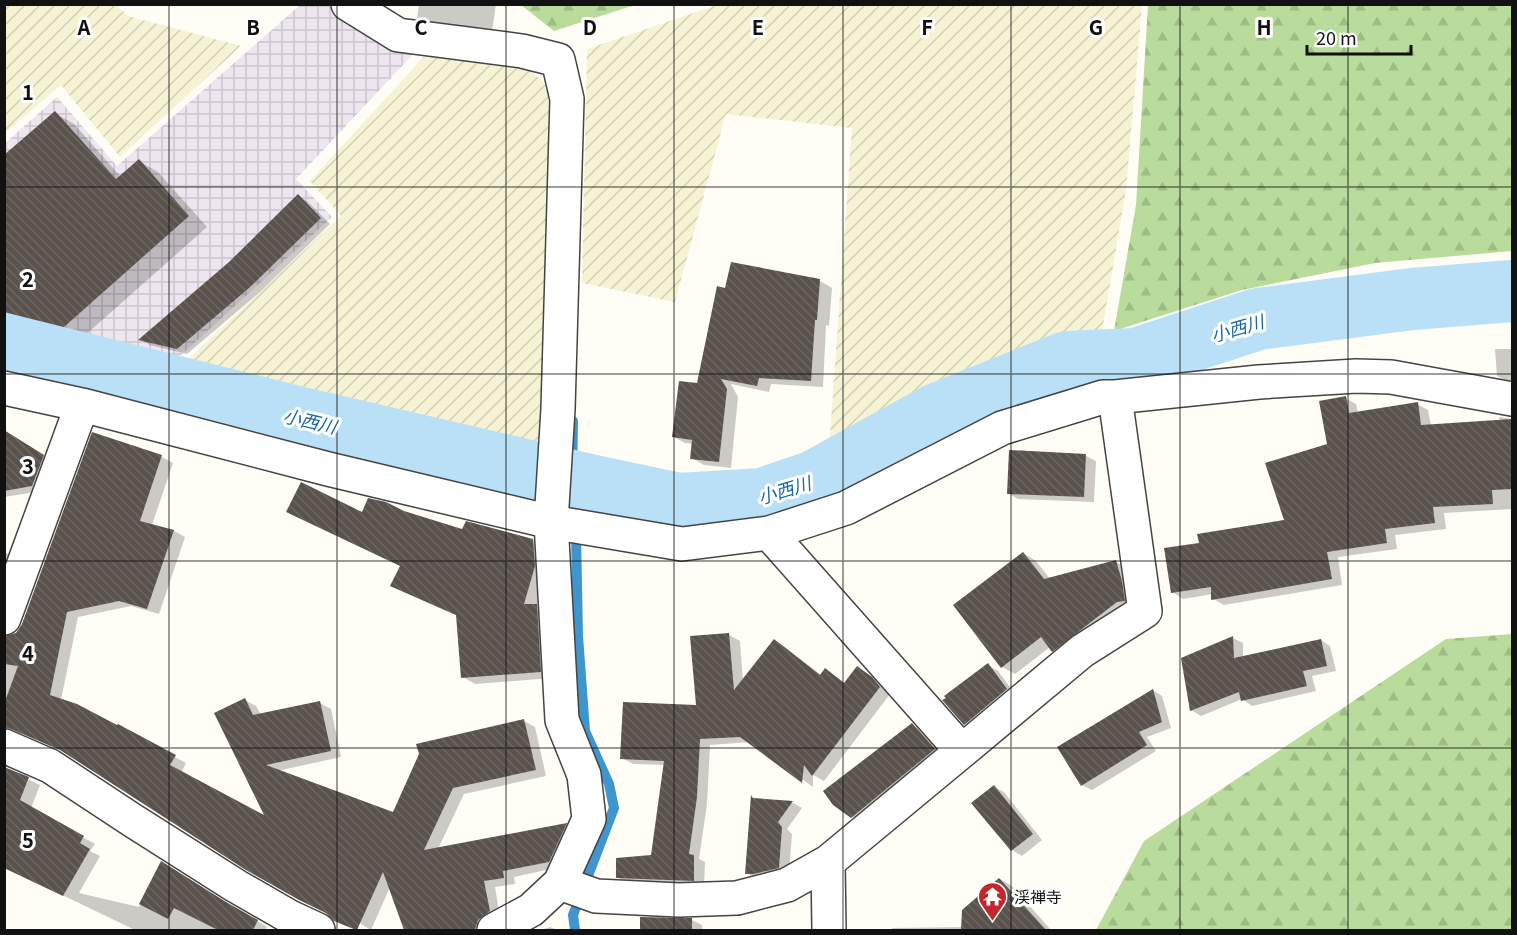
<svg xmlns="http://www.w3.org/2000/svg" width="1517" height="935" font-family="Georgia,'Noto Sans JP',serif">
	<style>
		.industrial { fill: url(#industrial-grid) }
		.farmland { fill: url(#farmland-furrows) }
		.forest { fill: url(#forest-firs) }
		.shadow { fill: #0003 }
		.lines { fill: none; stroke-linecap: round; stroke-linejoin: round }
		.stream { stroke: #3f96cf; stroke-width: 10 }
		.river { stroke: #b9e0f7; stroke-width: 62 }
		.building { fill: url(#building-back-hatch) }
		.minor-casing { stroke: #444; stroke-width: 36 }
		.minor { stroke: #fff; stroke-width: 33 }
		.grid { fill: none; stroke: #111; stroke-width: 1.5; stroke-opacity: 0.55 }
		.labels { text-anchor: middle; dominant-baseline: central; stroke-width: 6; stroke-linejoin: round; paint-order: stroke }
		.poi-label { font-size: 16px; fill: #111; stroke: #fff; text-anchor: start }
		.water-label { font-size: 18px; font-style: italic; fill: #1768a6; stroke: #fff }
		.grid-label { font-size: 20px; text-anchor: middle; font-weight: bold; fill: #111; stroke: #fff; stroke-width: 6; stroke-linejoin: round; paint-order: stroke }
	</style>
	<defs>
		<pattern id="industrial-grid" width="8" height="8" patternUnits="userSpaceOnUse" patternTransform="scale(1.5)"><rect width="8" height="8" fill="#eee6ef"/><path d="M0 4h8M4 0v8" fill="none" stroke="#cbc4cc"/></pattern>
		<pattern id="farmland-furrows" width="10" height="10" patternUnits="userSpaceOnUse" patternTransform="scale(1.5)"><rect width="10" height="10" fill="#f6f3d4"/><path d="M-1 1l2-2M0 10L10 0M9 11l2-2" fill="none" stroke="#d2cfb5"/></pattern>
		<pattern id="forest-firs" width="22" height="20" patternUnits="userSpaceOnUse" patternTransform="scale(1.5)"><rect width="22" height="20" fill="#b9dc9c"/><path d="M5 1l3.5 6h-7zM16 11l3.5 6h-7z" fill="#9ebc85"/></pattern>
		<pattern id="building-back-hatch" width="6" height="6" patternUnits="userSpaceOnUse" patternTransform="scale(1.5)"><rect width="6" height="6" fill="#5a524d"/><path d="M-1 5l2 2M0 0l6 6M5-1l2 2" fill="none" stroke="#6d6662"/></pattern>
	</defs>
	<rect width="100%" height="100%" fill="#fffdf5"/>
	<path class="industrial" d="M300,5H331L340,12L417,50L296,179L332,217L166,369L5,329L4,144L57,97L117,166Z"/>
	<path class="farmland" d="M5,4L116,5L128,16L241,46L120,157L61,85L5,133Z
		M720,4L1142,5L1126,190L1102,331L1062,347L829,448L852,128L726,114L675,302L582,283L587,49Z
		M429,51L522,61L559,99L541,451L177,370L341,216L310,181Z"/>
	<path class="forest" d="M521,5V4L635,5L554,31Z
		M1148,5H1512V251L1375,263L1242,290L1114,331L1136,205Z
		M1512,634V930H1096L1144,841L1446,639Z"/>
	<path class="shadow" d="M419,4H496L492,32L427,23L417,18Z
		M55,113L74,124L121,177L139,161L158,172L207,227L83,337L4,317V157Z
		M298,196L308,202L330,224L259,293L187,354L150,345L141,340L230,263Z
		M820,281L832,288L829,326L826,325L823,387L771,384L769,392L731,384L738,397L731,468L704,465L692,458L693,444L685,443L674,437L699,385L726,289Z
		M1495,349H1512V383L1508,382L1497,376Z
		M1345,398L1356,404L1358,413L1417,404L1428,410L1431,425L1500,421L1499,417L1512,419V509L1444,513L1446,529L1395,535L1397,549L1338,557L1342,585L1224,605L1213,599V594L1183,599L1172,592L1201,544L1286,521L1328,445Z
		M4,432L52,461L42,491L4,497Z
		M93,434L162,457L173,463L152,525L174,531L185,537L159,614L131,606L78,617L61,700L118,726L175,757L186,763L181,773L267,818L245,700L256,706L261,715L320,703L331,709L341,757L277,771L393,814L524,721L535,727L546,776L464,794L438,849L566,824L577,831L560,867L514,877L515,884L495,887L500,917L494,922L466,927L457,930H406L390,887L371,930L361,924L359,915L356,930L335,919L330,915L312,906L246,869L69,754L24,734L15,733L4,737V638L17,633L23,625Z
		M1086,456L1096,461L1094,502L1018,499L1008,493Z
		M403,512L463,531L533,540L545,547L546,574L537,606L548,612L552,678L475,684L463,677L458,616L404,592L392,586L402,566L363,514Z
		M4,552L19,559L4,598Z
		M1023,553L1036,561L1050,579L1116,562L1128,569L1137,607L1066,658L1053,650L1050,647L1015,674L1002,667Z
		M729,635L740,641L743,681L775,641L785,647L821,675L835,676L846,684L868,674L882,685L890,694L824,781L813,775V787L750,742L710,745L707,804L699,859L705,862L704,886L628,883L617,877L653,856L665,765L633,764L622,758L697,707Z
		M1233,638L1243,643V658L1321,640L1330,646L1336,671L1312,676L1316,691L1252,706L1242,699L1201,716L1191,710L1183,659Z
		M988,665L998,671L1016,695L975,730L965,724Z
		M1153,690L1162,696L1171,728L1147,737L1156,751L1092,790L1082,785Z
		M912,725L922,730L944,755L862,823L852,817Z
		M4,768L40,785L31,808L95,844L90,851L100,856L79,893L139,907L162,863L267,927L265,930H135L4,867Z
		M994,787L1004,792L1042,840L1022,856L1012,850Z
		M755,800L793,803L802,808L787,829L792,834L789,873L757,879L747,873Z
		M1000,879L1012,886L1051,930H890L893,928L963,927Z
		M642,918L692,920L702,925V930H641Z
		M550,927L557,930H541Z
		M782,929H810L812,930H782Z"/>
	<g class="lines">
		<path class="stream" d="M572,481L573,421
			M575,930L573,915L614,808L609,784L585,731L578,636L575,482"/>
		<path class="river" d="M4,344L297,417L589,485L679,504L762,499L815,481L937,414L1067,362L1136,359L1258,319L1412,299L1512,291"/>
	</g>
	<path class="building" d="M55,111L116,179L139,159L189,216L64,327L4,312V155Z
		M298,194L321,218L249,288L177,349L138,340L229,262Z
		M731,262L820,279L817,320H815L811,381L759,378L757,386L721,379L727,389L719,462L690,459L692,440L672,437L679,381L697,383L717,286L725,288Z
		M1346,396L1349,413L1418,402L1421,425L1512,419V489L1492,490L1493,504L1433,507L1435,523L1385,529L1387,543L1327,552L1332,579L1211,600V587L1171,593L1164,548L1199,543L1197,534L1284,520L1265,463L1327,444L1319,401Z
		M4,430L44,455L32,486L4,491Z
		M92,432L162,455L140,521L174,530L147,609L119,601L67,612L50,695L77,704L117,725L118,724L176,755L170,765L264,815L214,713L245,698L253,715L320,701L331,751L266,765L393,812L419,754L416,744L524,719L536,770L453,788L424,850L567,823L549,862L503,871L504,878L484,881L490,911L478,920L475,930H404L383,872L357,930H356L334,921L326,913L299,900L246,870L60,750L11,729L4,728V704L18,666L4,664V636L16,633L22,624Z
		M1009,450L1086,454L1084,497L1007,494Z
		M301,482L362,512L368,498L386,502L404,511L462,529L466,521L533,539L535,566L524,604H537L541,672L461,678L456,615L390,586L400,566L286,512Z
		M1023,552L1044,579L1116,560L1122,581L1125,601L1117,602L1052,652L1041,637L1001,668L953,605Z
		M729,633L734,690L774,639L820,675L825,668L844,683L857,666L872,677L880,687L812,776L804,765L802,783L740,737L700,739L697,797L689,854L694,855V881L616,878V858L651,855L664,761L620,759L623,702L696,705L690,636Z
		M1233,636L1234,658L1321,639L1327,666L1303,671L1307,686L1241,701L1239,692L1190,711L1181,658Z
		M988,663L1007,689L964,725L942,700L946,698L944,696Z
		M1153,689L1162,722L1139,732L1147,745L1081,786L1057,747Z
		M912,723L935,749L851,818L833,805L823,791Z
		M4,767L29,777L20,800L84,836L80,843L90,849L63,896L4,868Z
		M994,785L1033,834L1011,851L971,803Z
		M751,795L753,798L793,801L778,822L782,827L779,868L754,874H745Z
		M161,861L226,902L258,920L253,930H218L174,908L168,919L139,904Z
		M999,878L1046,930H961L962,910Z
		M640,917L692,918V930H640Z"/>
	<g class="lines">
		<defs>
			<path id="minor" d="M348,4L398,35L522,51L558,60L567,99L558,409L551,522L562,720L584,775L589,819L560,883L531,910L494,930
				M4,388L82,405L328,469L551,522L682,544L769,533L846,508L1002,428L1103,397H1115L1259,382L1356,376L1391,377L1512,399
				M769,533L962,751L1082,651L1145,611L1115,397
				M4,618L82,405
				M4,746L50,766L132,820L236,886L290,917L318,930
				M828,862L829,930
				M560,883L596,896L679,900L737,898L787,885L828,862L962,751"/>
		</defs>
		<use href="#minor" class="minor-casing"/>
		<use href="#minor" class="minor"/>
	</g>
	<path class="grid" d="M169,4V930M337,4V930M506,4V930M674,4V930M843,4V930M1011,4V930M1180,4V930M1348,4V930M4,187H1512M4,374H1512M4,561H1512M4,748H1512"/>
	<defs>
		<symbol id="temple-pin" viewBox="-11 -11 22 30"><path d="M0 17L-7.5 6A9.5 9.5 0 1 1 7.5 6Z" fill="#c4262e" stroke="#fff"/><path d="M0-6L5-2H3V0L6.5 2.5H4V6H1.5V3h-3V6H-4V2.5H-6.5L-3 0V-2H-5Z" fill="#fff"/></symbol>
	</defs>
	<g fill-rule="evenodd">
		<use href="#temple-pin" x="976" y="880" width="33" height="45"/>
	</g>
	<g class="labels">
		<g class="poi-label">
			<text x="1014" y="896">渓禅寺</text>
		</g>
		<g class="water-label">
			<text transform="translate(1237 327) rotate(-16)">小西川</text>
			<text transform="translate(310 420) rotate(13)">小西川</text>
			<text transform="translate(784 489) rotate(-17)">小西川</text>
		</g>
	</g>
	<g class="grid-label">
		<text x="84" y="35">A</text>
		<text x="253" y="35">B</text>
		<text x="421" y="35">C</text>
		<text x="590" y="35">D</text>
		<text x="758" y="35">E</text>
		<text x="927" y="35">F</text>
		<text x="1096" y="35">G</text>
		<text x="1264" y="35">H</text>
		<text x="28" y="100">1</text>
		<text x="28" y="287">2</text>
		<text x="28" y="474">3</text>
		<text x="28" y="661">4</text>
		<text x="28" y="848">5</text>
	</g>
	<rect width="1517" height="935" fill="none" stroke="#111111" stroke-width="12"/>
	<path d="M1307 45v9h104v-9" fill="none" stroke="#111111" stroke-width="3"/>
	<text x="1316" y="45" font-size="18" fill="#111111" stroke="#ffffff" stroke-width="4.5" paint-order="stroke">20 m</text>
</svg>
